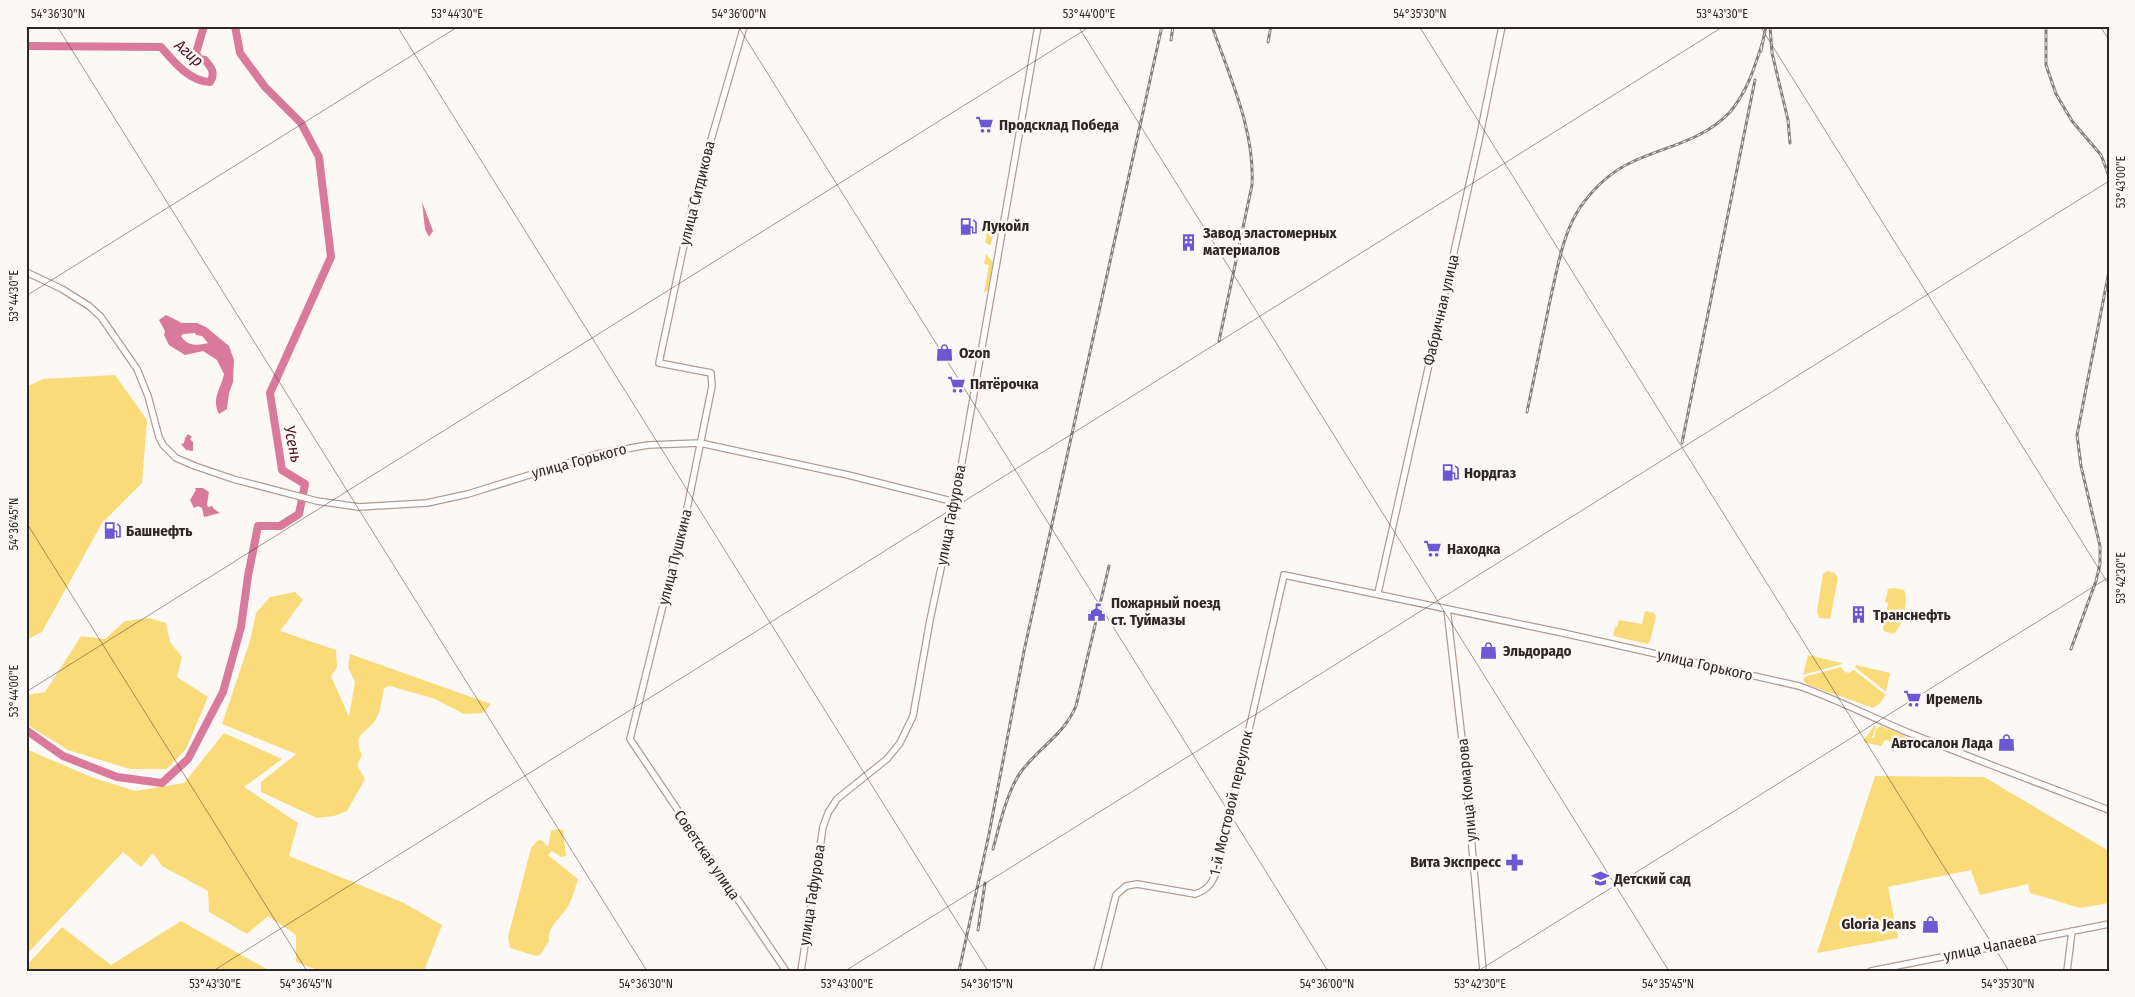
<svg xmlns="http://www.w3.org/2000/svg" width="2135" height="997" font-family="'Fira Sans Condensed',sans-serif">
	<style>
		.green { fill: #f9dc79 }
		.water { fill: #d97a9c; fill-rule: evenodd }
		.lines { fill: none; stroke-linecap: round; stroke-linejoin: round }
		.river { stroke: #d97a9c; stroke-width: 8 }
		.secondary-casing { stroke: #b19c92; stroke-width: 8 }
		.secondary { stroke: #fff; stroke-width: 5.5 }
		.rail-casing { stroke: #87817e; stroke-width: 3 }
		.rail { stroke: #fcf8f6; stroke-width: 1; stroke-dasharray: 4; stroke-linecap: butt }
		.ticks { fill: none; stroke: #2e2622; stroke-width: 1; stroke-opacity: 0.45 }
		.labels { text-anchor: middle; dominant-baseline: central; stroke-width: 5; stroke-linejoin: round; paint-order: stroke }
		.poi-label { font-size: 15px; font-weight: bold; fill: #2e2622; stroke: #fcf8f6; text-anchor: start }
		.street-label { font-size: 15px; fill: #2e2622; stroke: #fcf8f6 }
		.water-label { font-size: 16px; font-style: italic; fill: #4d112b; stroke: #fcf8f6 }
		.neatline { fill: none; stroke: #2e2622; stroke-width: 2 }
		.ticks-label { font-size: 12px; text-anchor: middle; fill: #2e2622 }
	</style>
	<rect width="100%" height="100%" fill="#fcf8f6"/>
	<path class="green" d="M988,226L994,229L991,244L989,245L985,242Z
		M986,254L993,262L988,290L984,293L989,265L984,264Z
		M115,375L147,420L142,483L102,523L42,632L26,640V387L43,379Z
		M1827,571L1835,573L1838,578L1830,619L1819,618L1817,611L1823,574Z
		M1894,588L1904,590C1909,599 1903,628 1893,634L1884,631L1883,629L1888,603L1885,602L1888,589Z
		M295,592L303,600L280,631L336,650L337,667L331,676L349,717L355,682L348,667L350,654L491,704L483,713L464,714L435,699L390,686L384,688C382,697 381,711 376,719C367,734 351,733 362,755L357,765L365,779L347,811L334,816L317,818L261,792V782L296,754L222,724L250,641L256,613L270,597Z
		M1645,611L1654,613L1656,616L1651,638L1648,644L1613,636L1615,627H1617L1619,620L1642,624Z
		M149,618L166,623L170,642L182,657L177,677L208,697L186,749L167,769H130L68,750L26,724V695L45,692L81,636L105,639L125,621Z
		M1808,655L1842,663V664L1803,675Z
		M1856,665L1890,673L1886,692L1855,667Z
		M1841,667L1845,672L1849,673L1854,670L1886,695L1879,704L1873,708L1806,684L1804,681V677Z
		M1874,726H1876L1872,738H1874L1876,729L1881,726L1905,736L1906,741L1901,744L1885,740L1881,746L1866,743L1863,741Z
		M224,733L282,759L244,787L298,823L289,856L404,903L442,925L424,971H320L296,962V935L268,916L247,934L209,912L208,891L162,866L153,853L141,867L123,852L26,955V749L91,777L135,791L184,783Z
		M1875,776L1984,777L2109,851V903L2080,908L2030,893L2028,884L1980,895L1971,870L1888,887L1898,938L1817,953Z
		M556,829L563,830L566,856L561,857L552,851L548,855L578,879C575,888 573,898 568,906C562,917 546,928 549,941L540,955L536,956L510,948L508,937L531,848L538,840L543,841L548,847L551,831Z
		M181,921L270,971H26V966L62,927L111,965Z"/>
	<path class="water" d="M422,202L433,231L429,237L425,229Z
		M166,315L182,323H197L206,327L229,346L234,360L233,382L229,393L227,409L219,414C211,398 221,389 224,374L217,360L203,351L185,355L169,345L164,335L165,331L159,320ZM195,333L196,335L202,336L208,343C197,346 187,346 181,336L183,334Z
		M188,434L192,437L190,439L193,442V451L186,450L181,444L184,443L185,438Z
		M195,488H203L209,492L207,504L208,507L212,506L214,509L220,513L204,517L202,508L198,506L194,508L190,500L196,490Z"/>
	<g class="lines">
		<path class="river" d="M26,46L161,47C173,61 190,82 210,82C216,73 211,67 205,60L199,59L196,53L204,26
			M26,730L63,756L117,777L162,783L188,759L223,692L241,627L248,576L258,526H280L299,514L305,484L282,470L270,393L331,257L319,157L301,123L265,87L240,53L235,26"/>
		<defs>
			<path id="secondary" d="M744,26L693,202L659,363L711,373L712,386L688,504L630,739L786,971
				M26,272L62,289L89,306L101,317L137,369L148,396L159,437L163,445L176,458L195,466L233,479L317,501L359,507L427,503L468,494L597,454L648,445L700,443L848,475L955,502
				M1378,593L1479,140L1502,26
				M1447,609L1464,757L1483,971
				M801,971L823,827L828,813L837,799L887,759L900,743L913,716L930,620L955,502L1038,26
				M1097,971L1116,895L1126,886L1137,884L1195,894C1208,890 1212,883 1217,871L1284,575L1563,633L1799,686C1836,699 1871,717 1907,732C1974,759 2041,784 2109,810
				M1871,971L2109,924
				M2067,971L2072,931"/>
		</defs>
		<use href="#secondary" class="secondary-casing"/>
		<use href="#secondary" class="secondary"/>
		<defs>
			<path id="rail" d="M1212,26C1230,78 1255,130 1252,185L1219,341
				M1770,26L1772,53L1788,120L1790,143
				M2046,26V65L2056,94L2072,121L2101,155L2109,176
				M1171,40L1173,26
				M1268,42L1271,26
				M1761,51L1766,26
				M1527,412C1535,373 1543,334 1551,296C1558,266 1563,232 1581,206C1594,188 1612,171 1632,162C1666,146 1703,141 1730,112C1747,92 1754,69 1762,44
				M1682,443L1755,80
				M2071,649L2096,581L2100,564V546L2081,466L2077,435L2109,271
				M993,849C1000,824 1006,795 1020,773C1038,748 1064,735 1076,706L1109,566
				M978,930L985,883
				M959,971L989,834L1024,651L1162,26"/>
		</defs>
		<use href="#rail" class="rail-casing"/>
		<use href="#rail" class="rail"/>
	</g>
	<path class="ticks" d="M57,26L647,971M397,26L988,971M738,26L1328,971M1078,26L1669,971M1419,26L2009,971M1760,26L2109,585M2100,26L2109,40M26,296L459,26M26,522L307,971M26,692L1091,26M213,971L1724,26M845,971L2109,181M1478,971L2109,577"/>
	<defs>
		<symbol id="supermarket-bare" viewBox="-9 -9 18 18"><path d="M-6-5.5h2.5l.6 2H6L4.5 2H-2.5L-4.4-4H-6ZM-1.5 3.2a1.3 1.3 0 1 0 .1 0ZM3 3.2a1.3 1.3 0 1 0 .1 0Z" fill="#6c58d2" stroke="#fcf8f6" stroke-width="2.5" paint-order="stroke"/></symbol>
		<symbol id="fuel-bare" viewBox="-9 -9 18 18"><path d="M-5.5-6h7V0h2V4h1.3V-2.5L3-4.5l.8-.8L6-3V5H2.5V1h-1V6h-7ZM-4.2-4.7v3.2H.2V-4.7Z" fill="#6c58d2" stroke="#fcf8f6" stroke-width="2.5" paint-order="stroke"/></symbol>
		<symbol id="building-bare" viewBox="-9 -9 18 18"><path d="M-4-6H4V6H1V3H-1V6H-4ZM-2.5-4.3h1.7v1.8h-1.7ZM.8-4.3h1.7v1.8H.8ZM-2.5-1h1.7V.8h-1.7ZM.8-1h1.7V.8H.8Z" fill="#6c58d2" stroke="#fcf8f6" stroke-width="2.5" paint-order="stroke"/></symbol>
		<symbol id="shop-bare" viewBox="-9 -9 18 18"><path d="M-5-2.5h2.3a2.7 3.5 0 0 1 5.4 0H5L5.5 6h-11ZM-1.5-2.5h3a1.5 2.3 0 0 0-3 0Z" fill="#6c58d2" stroke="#fcf8f6" stroke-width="2.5" paint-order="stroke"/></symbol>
		<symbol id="civic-bare" viewBox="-9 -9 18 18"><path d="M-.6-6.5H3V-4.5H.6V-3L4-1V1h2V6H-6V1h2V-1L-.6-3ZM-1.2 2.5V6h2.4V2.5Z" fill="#6c58d2" stroke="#fcf8f6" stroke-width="2.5" paint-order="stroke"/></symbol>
		<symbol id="pharmacy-bare" viewBox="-9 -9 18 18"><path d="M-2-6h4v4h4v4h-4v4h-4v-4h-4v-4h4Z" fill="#6c58d2" stroke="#fcf8f6" stroke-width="2.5" paint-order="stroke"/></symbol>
		<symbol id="school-bare" viewBox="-9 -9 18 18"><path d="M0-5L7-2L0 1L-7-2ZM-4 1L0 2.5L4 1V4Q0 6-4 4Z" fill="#6c58d2" stroke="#fcf8f6" stroke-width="2.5" paint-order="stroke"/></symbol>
	</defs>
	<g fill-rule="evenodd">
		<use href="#supermarket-bare" x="972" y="112" width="25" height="25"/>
		<use href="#fuel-bare" x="956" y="214" width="25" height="25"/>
		<use href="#building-bare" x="1176" y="230" width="25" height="25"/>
		<use href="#shop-bare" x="932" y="340" width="25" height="25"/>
		<use href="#supermarket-bare" x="944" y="372" width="25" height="25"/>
		<use href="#fuel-bare" x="1438" y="460" width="25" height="25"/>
		<use href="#fuel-bare" x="100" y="518" width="25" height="25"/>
		<use href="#supermarket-bare" x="1420" y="536" width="25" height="25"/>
		<use href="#civic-bare" x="1084" y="600" width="25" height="25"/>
		<use href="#building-bare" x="1846" y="602" width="25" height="25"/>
		<use href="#shop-bare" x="1476" y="638" width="25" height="25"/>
		<use href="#supermarket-bare" x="1900" y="686" width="25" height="25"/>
		<use href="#shop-bare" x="1994" y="730" width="25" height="25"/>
		<use href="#pharmacy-bare" x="1502" y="850" width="25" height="25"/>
		<use href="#school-bare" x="1588" y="866" width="25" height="25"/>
		<use href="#shop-bare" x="1918" y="912" width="25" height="25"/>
	</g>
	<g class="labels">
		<g class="poi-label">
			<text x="999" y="125">Продсклад Победа</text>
			<text x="982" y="226">Лукойл</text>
			<text x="1203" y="233">Завод эластомерных<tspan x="1203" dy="17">материалов</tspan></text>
			<text x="959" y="353">Ozon</text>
			<text x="970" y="384">Пятёрочка</text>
			<text x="1464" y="473">Нордгаз</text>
			<text x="126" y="531">Башнефть</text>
			<text x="1447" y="549">Находка</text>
			<text x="1111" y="603">Пожарный поезд<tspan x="1111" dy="17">ст. Туймазы</tspan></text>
			<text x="1873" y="615">Транснефть</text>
			<text x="1503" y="651">Эльдорадо</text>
			<text x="1926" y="699">Иремель</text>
			<text x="1993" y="743" text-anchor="end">Автосалон Лада</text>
			<text x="1501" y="862" text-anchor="end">Вита Экспресс</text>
			<text x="1614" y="879">Детский сад</text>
			<text x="1916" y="924" text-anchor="end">Gloria Jeans</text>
		</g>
		<g class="street-label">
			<text transform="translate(697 193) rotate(-76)">улица Ситдикова</text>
			<text transform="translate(1441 310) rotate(-77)">Фабричная улица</text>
			<text transform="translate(579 461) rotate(-15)">улица Горького</text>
			<text transform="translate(951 515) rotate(-79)">улица Гафурова</text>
			<text transform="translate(675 557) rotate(-76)">улица Пушкина</text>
			<text transform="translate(1705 665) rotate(13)">улица Горького</text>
			<text transform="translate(1467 790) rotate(-95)">улица Комарова</text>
			<text transform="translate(1231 803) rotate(-77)">1-й Мостовой переулок</text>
			<text transform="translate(707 855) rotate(56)">Советская улица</text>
			<text transform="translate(812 895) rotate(-81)">улица Гафурова</text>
			<text transform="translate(1990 947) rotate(-11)">улица Чапаева</text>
		</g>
		<g class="water-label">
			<text transform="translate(189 53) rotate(41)">Агир</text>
			<text transform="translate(293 444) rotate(78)">Усень</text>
		</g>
	</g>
	<rect width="2135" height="997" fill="none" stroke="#fcf8f6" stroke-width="55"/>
	<rect x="28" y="28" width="2080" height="942" class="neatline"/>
	<g class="ticks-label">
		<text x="58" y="18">54°36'30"N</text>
		<text x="457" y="18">53°44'30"E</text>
		<text x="739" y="18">54°36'00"N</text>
		<text x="1089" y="18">53°44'00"E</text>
		<text x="1420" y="18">54°35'30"N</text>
		<text x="1722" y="18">53°43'30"E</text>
		<text transform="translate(2121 182) rotate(-90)" y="4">53°43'00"E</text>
		<text transform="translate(14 296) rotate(-90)" y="4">53°44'30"E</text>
		<text transform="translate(14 524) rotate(-90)" y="4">54°36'45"N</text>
		<text transform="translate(2121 578) rotate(-90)" y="4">53°42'30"E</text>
		<text transform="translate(14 691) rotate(-90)" y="4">53°44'00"E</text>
		<text x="215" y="988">53°43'30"E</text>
		<text x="306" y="988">54°36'45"N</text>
		<text x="646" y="988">54°36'30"N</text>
		<text x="847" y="988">53°43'00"E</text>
		<text x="987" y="988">54°36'15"N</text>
		<text x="1327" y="988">54°36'00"N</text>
		<text x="1480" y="988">53°42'30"E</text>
		<text x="1668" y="988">54°35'45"N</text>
		<text x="2008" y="988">54°35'30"N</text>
	</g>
</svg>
